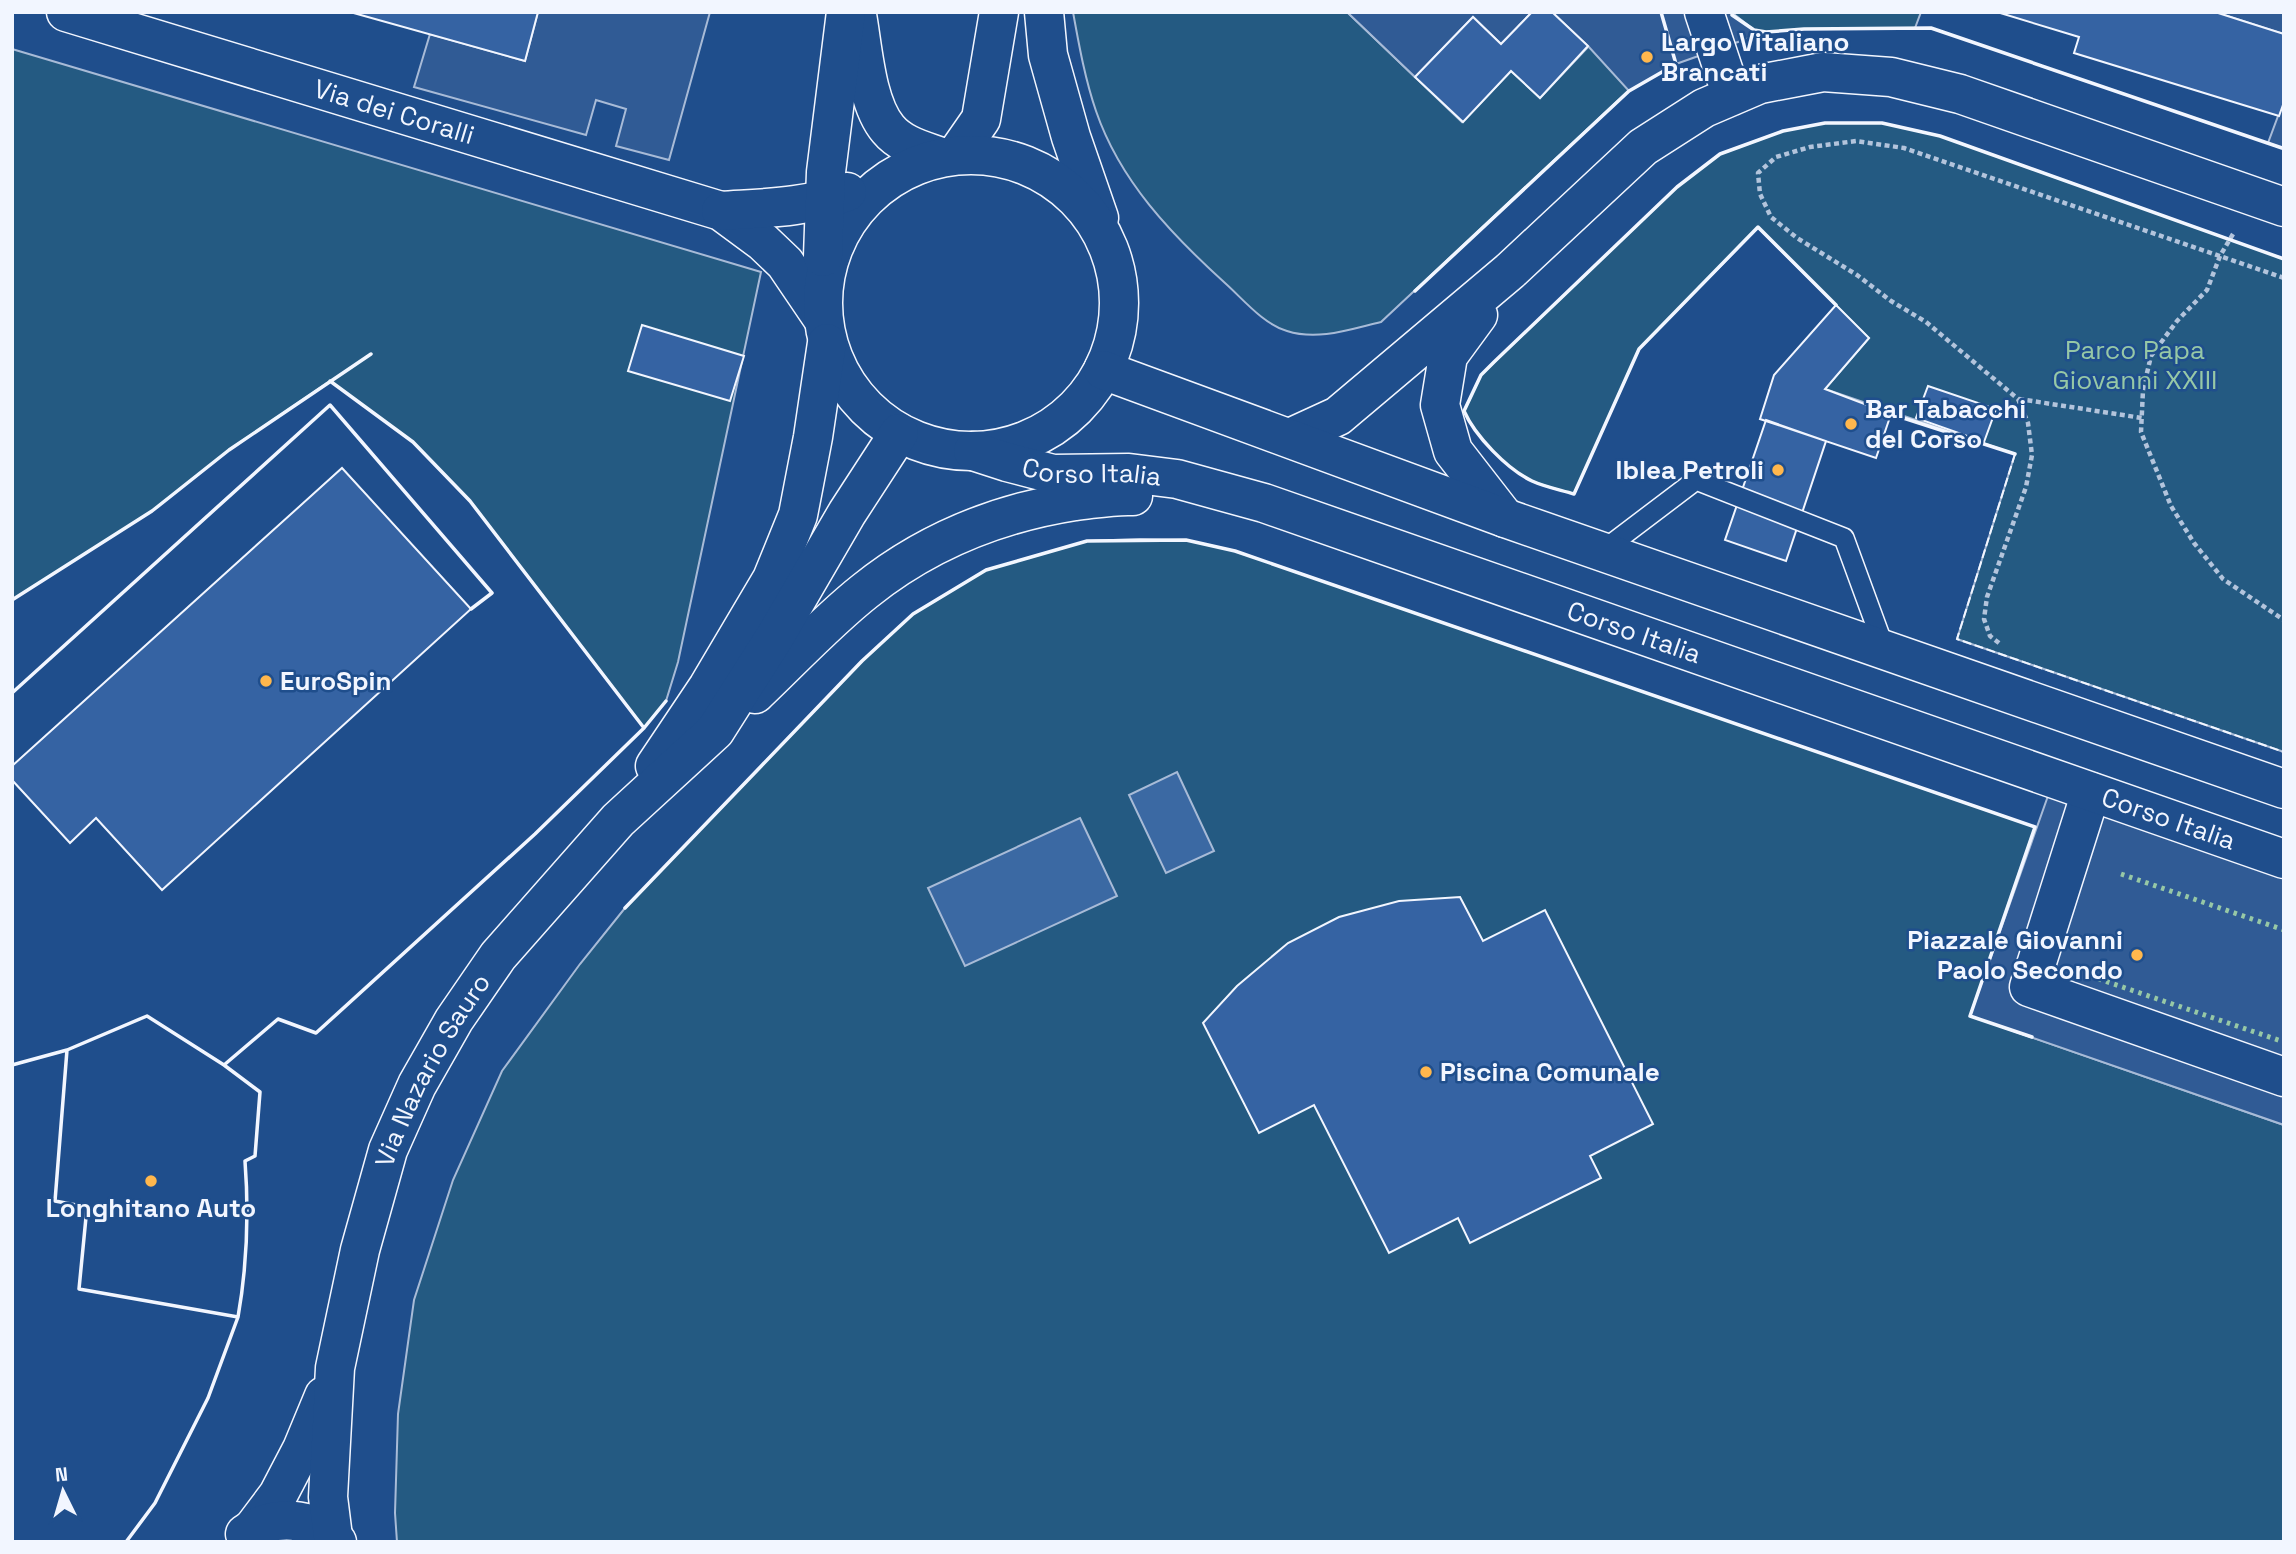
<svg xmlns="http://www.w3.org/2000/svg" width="2296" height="1554" font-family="'Space Grotesk',sans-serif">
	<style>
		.green { fill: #245a82; stroke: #a8bbd7; stroke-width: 2 }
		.parking { fill: #305b95; stroke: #a8bbd7; stroke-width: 2 }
		.water { fill: #3b69a3; stroke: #a8bbd7; stroke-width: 2 }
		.building { fill: #3563a3; stroke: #f2f6ff; stroke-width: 2 }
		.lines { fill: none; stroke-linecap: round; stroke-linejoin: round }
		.lane-casing { stroke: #f2f6ff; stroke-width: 22 }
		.street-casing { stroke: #f2f6ff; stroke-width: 41 }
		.secondary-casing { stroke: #f2f6ff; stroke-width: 41 }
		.path { stroke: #b3c4dc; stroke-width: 4.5; stroke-dasharray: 5 3.5; stroke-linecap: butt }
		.lane { stroke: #1f4e8c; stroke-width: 19 }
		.street { stroke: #1f4e8c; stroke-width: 38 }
		.secondary { stroke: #1f4e8c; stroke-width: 38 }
		.hedge { stroke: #97c8a6; stroke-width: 5; stroke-dasharray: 3.5 5; stroke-linecap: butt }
		.fence { stroke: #f2f6ff; stroke-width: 2; stroke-dasharray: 9 3.5; stroke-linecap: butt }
		.wall { stroke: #f2f6ff; stroke-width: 3.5 }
		.poi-dot { fill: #ffb74d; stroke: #1f4e8c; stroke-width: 2.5 }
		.labels { text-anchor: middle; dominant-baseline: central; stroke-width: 5; stroke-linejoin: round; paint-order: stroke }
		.poi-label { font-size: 26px; font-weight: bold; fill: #f2f6ff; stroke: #1f4e8c; text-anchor: start }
		.street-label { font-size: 26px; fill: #f2f6ff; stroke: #1f4e8c }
		.park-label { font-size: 26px; fill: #97c8a6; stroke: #1f4e8c }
	</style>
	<rect width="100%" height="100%" fill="#1f4e8c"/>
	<path class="green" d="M1073,12H1347L1462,122L1511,71L1540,98L1588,47L1552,12L1676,64L1628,91L1381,322C1351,329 1318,341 1287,331C1263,324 1243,299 1225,283C1171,234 1120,181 1096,111C1085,79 1079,45 1073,12Z
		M1731,12H1921L1915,28L1804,29L1766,32L1754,30Z
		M12,49L761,272L678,662L666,701L644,728L470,501L413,442L330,381L229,450L152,511L12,600Z
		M1825,123H1882L1940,136L2284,259V752L1957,639L2015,454L1825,389L1869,338L1758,228L1639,349L1574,494C1561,490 1545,487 1532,481C1507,469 1475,436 1464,411L1481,375L1677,187L1720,154L1783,131Z
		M1140,539L1186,540L1235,551L2035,827L1970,1016L2284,1125V1542H397L395,1513L398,1414L414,1300L453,1180L502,1071L580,964L625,908L862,661L913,614L986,570L1087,541Z"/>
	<path class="parking" d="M538,12H710L669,160L616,146L626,109L596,100L586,135L414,87L430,34L525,61Z
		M1347,12H1532L1501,44L1473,17L1415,77Z
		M1552,12H1731L1754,30L1766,32L1676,64L1629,91L1588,46Z
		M2215,12H2284V34L2274,31Z
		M2284,100V149L2268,143Z
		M2054,779L2284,859V1125L1970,1016Z"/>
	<path class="water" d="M1177,772L1214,851L1166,873L1129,795Z
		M1080,818L1117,896L965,966L928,888Z"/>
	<path class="building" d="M350,12H538L525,61Z
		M1532,12H1552L1588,46L1540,98L1511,71L1463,122L1415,77L1473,17L1501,44Z
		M1997,12H2215L2284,34V102L2279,116L2074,53L2079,37Z
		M1836,305L1869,338L1825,389L1891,414L1876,458L1760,419L1774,375Z
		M642,325L744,356L730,401L628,371Z
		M1928,386L1996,409L1984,442L1916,418Z
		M1766,420L1826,441L1786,561L1725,540Z
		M342,468L471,609L162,890L96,818L70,843L12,780V766Z
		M1460,897L1483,941L1545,910L1653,1124L1590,1156L1601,1178L1470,1243L1458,1218L1389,1253L1314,1105L1259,1133L1203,1023L1237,986L1288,943L1339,917L1399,901Z"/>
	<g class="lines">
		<defs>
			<path id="lane" d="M1601,552L1696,480L1844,538L1885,650"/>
			<path id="street" d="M1704,12L1732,96
				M1478,315L1448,356L1440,405L1453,451L1505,518
				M1290,438L1338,416L1510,271L1643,147L1704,108L1760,84L1823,72L1891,77L1960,94L2284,207
				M2091,792L2029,987L2284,1077"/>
			<g id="secondary">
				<path id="s1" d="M66,12L721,211L763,242L785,263L823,319"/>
				<path d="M1044,12L1048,55L1071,137L1099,218"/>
				<path d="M857,15C863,48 866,103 888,129C901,145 922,150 941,157"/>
				<path d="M956,155L981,119L999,12"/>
				<circle cx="971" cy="303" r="148"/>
				<path d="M721,211C764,208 806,208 847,192"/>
				<path d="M823,257L826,172L846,12"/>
				<path d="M1103,370L1505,518L2284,789"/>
				<path id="s2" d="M973,451L1007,462L1053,474L1129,473L1177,479L1264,503L2284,859"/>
				<path d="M755,694C791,660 827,621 865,591C926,542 998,513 1075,501C1094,499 1114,495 1133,496"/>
				<path d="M655,766L708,687L772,579L798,515L813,437L827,343"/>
				<path d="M254,1527L278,1495L302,1449L324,1396"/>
				<path d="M245,1534C273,1514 313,1516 337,1542"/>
				<path id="s3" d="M333,1537L328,1497L335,1368L360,1250L388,1150L417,1085L454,1020L498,956L618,820L715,731L776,635L847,513L899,433"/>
			</g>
		</defs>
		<use href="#lane" class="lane-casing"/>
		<use href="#street" class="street-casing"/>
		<use href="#secondary" class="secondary-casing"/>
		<path class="path" d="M2233,234L2220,256L2207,290L2177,321L2151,356L2143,390L2141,432L2171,506L2194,543L2223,579L2284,620
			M2019,399L2142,418
			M1999,643L1990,636L1984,619L1987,597L2026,487L2032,455L2028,423L2018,399L1926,322L1891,301L1857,275L1797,238L1771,217L1760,194L1758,173L1776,157L1810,147L1856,141L1904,148L2284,278"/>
		<use href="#lane" class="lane"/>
		<use href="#street" class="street"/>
		<use href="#secondary" class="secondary"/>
		<path class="hedge" d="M2121,874L2284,930
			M2090,976L2284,1042"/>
		<path class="fence" d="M2015,454L1957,639L2284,752"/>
		<path class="wall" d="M1732,15L1754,30L1766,32L1804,29L1931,28L2282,148
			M1415,291L1629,91L1676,64L1661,12
			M1836,305L1758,227L1639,349L1574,494C1561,490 1545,487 1532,481C1507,469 1475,436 1464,411L1481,375L1494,362L1677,187L1720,154L1783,131L1825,123H1882L1940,136L2284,259
			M330,381L413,442L470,501L644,728
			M1891,414L2015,454
			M12,600L152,511L229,450L371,354
			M12,693L330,405L492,593L471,609
			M625,908L862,661L913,614L986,570L1087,541L1186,540L1235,551L2035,827L1970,1016L2032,1037
			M67,1050L55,1201L87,1207L79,1289L238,1317L208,1398L155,1503L126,1542
			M12,1065L67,1050L147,1016L224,1065L260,1092L255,1156L245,1161C249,1214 247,1266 238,1317
			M224,1065L278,1019L316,1033L535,834L644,728L666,701"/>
	</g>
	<g class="poi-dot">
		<circle cx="1647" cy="57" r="7"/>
		<circle cx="1851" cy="424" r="7"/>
		<circle cx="1778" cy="470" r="7"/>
		<circle cx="266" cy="681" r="7"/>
		<circle cx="2137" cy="955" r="7"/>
		<circle cx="1426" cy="1072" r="7"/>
		<circle cx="151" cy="1181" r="7"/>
	</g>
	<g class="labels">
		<g class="poi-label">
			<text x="1661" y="42">Largo Vitaliano<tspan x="1661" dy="30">Brancati</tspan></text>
			<text x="1865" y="409">Bar Tabacchi<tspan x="1865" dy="30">del Corso</tspan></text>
			<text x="1764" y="470" text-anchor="end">Iblea Petroli</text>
			<text x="280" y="681">EuroSpin</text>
			<text x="2123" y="940" text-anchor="end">Piazzale Giovanni<tspan x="2123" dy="30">Paolo Secondo</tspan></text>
			<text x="1440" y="1072">Piscina Comunale</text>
			<text x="151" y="1208" text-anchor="middle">Longhitano Auto</text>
		</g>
		<g class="street-label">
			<text stroke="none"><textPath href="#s1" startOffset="343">Via dei Coralli</textPath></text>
			<text stroke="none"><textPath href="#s2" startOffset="122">Corso Italia</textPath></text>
			<text stroke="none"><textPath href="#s2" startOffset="690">Corso Italia</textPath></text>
			<text stroke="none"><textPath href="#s2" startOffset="1256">Corso Italia</textPath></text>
			<text stroke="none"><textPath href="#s3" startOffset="485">Via Nazario Sauro</textPath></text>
		</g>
		<g class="park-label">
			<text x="2135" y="350">Parco Papa<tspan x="2135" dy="30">Giovanni XXIII</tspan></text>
		</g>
	</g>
	<rect width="2296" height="1554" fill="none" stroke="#f2f6ff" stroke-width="28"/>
	<g transform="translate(63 1491) rotate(355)" stroke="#1f4e8c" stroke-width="5" paint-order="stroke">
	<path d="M0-5L12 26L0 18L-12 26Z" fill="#f2f6ff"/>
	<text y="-10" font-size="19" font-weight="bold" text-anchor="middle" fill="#f2f6ff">N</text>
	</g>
</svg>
